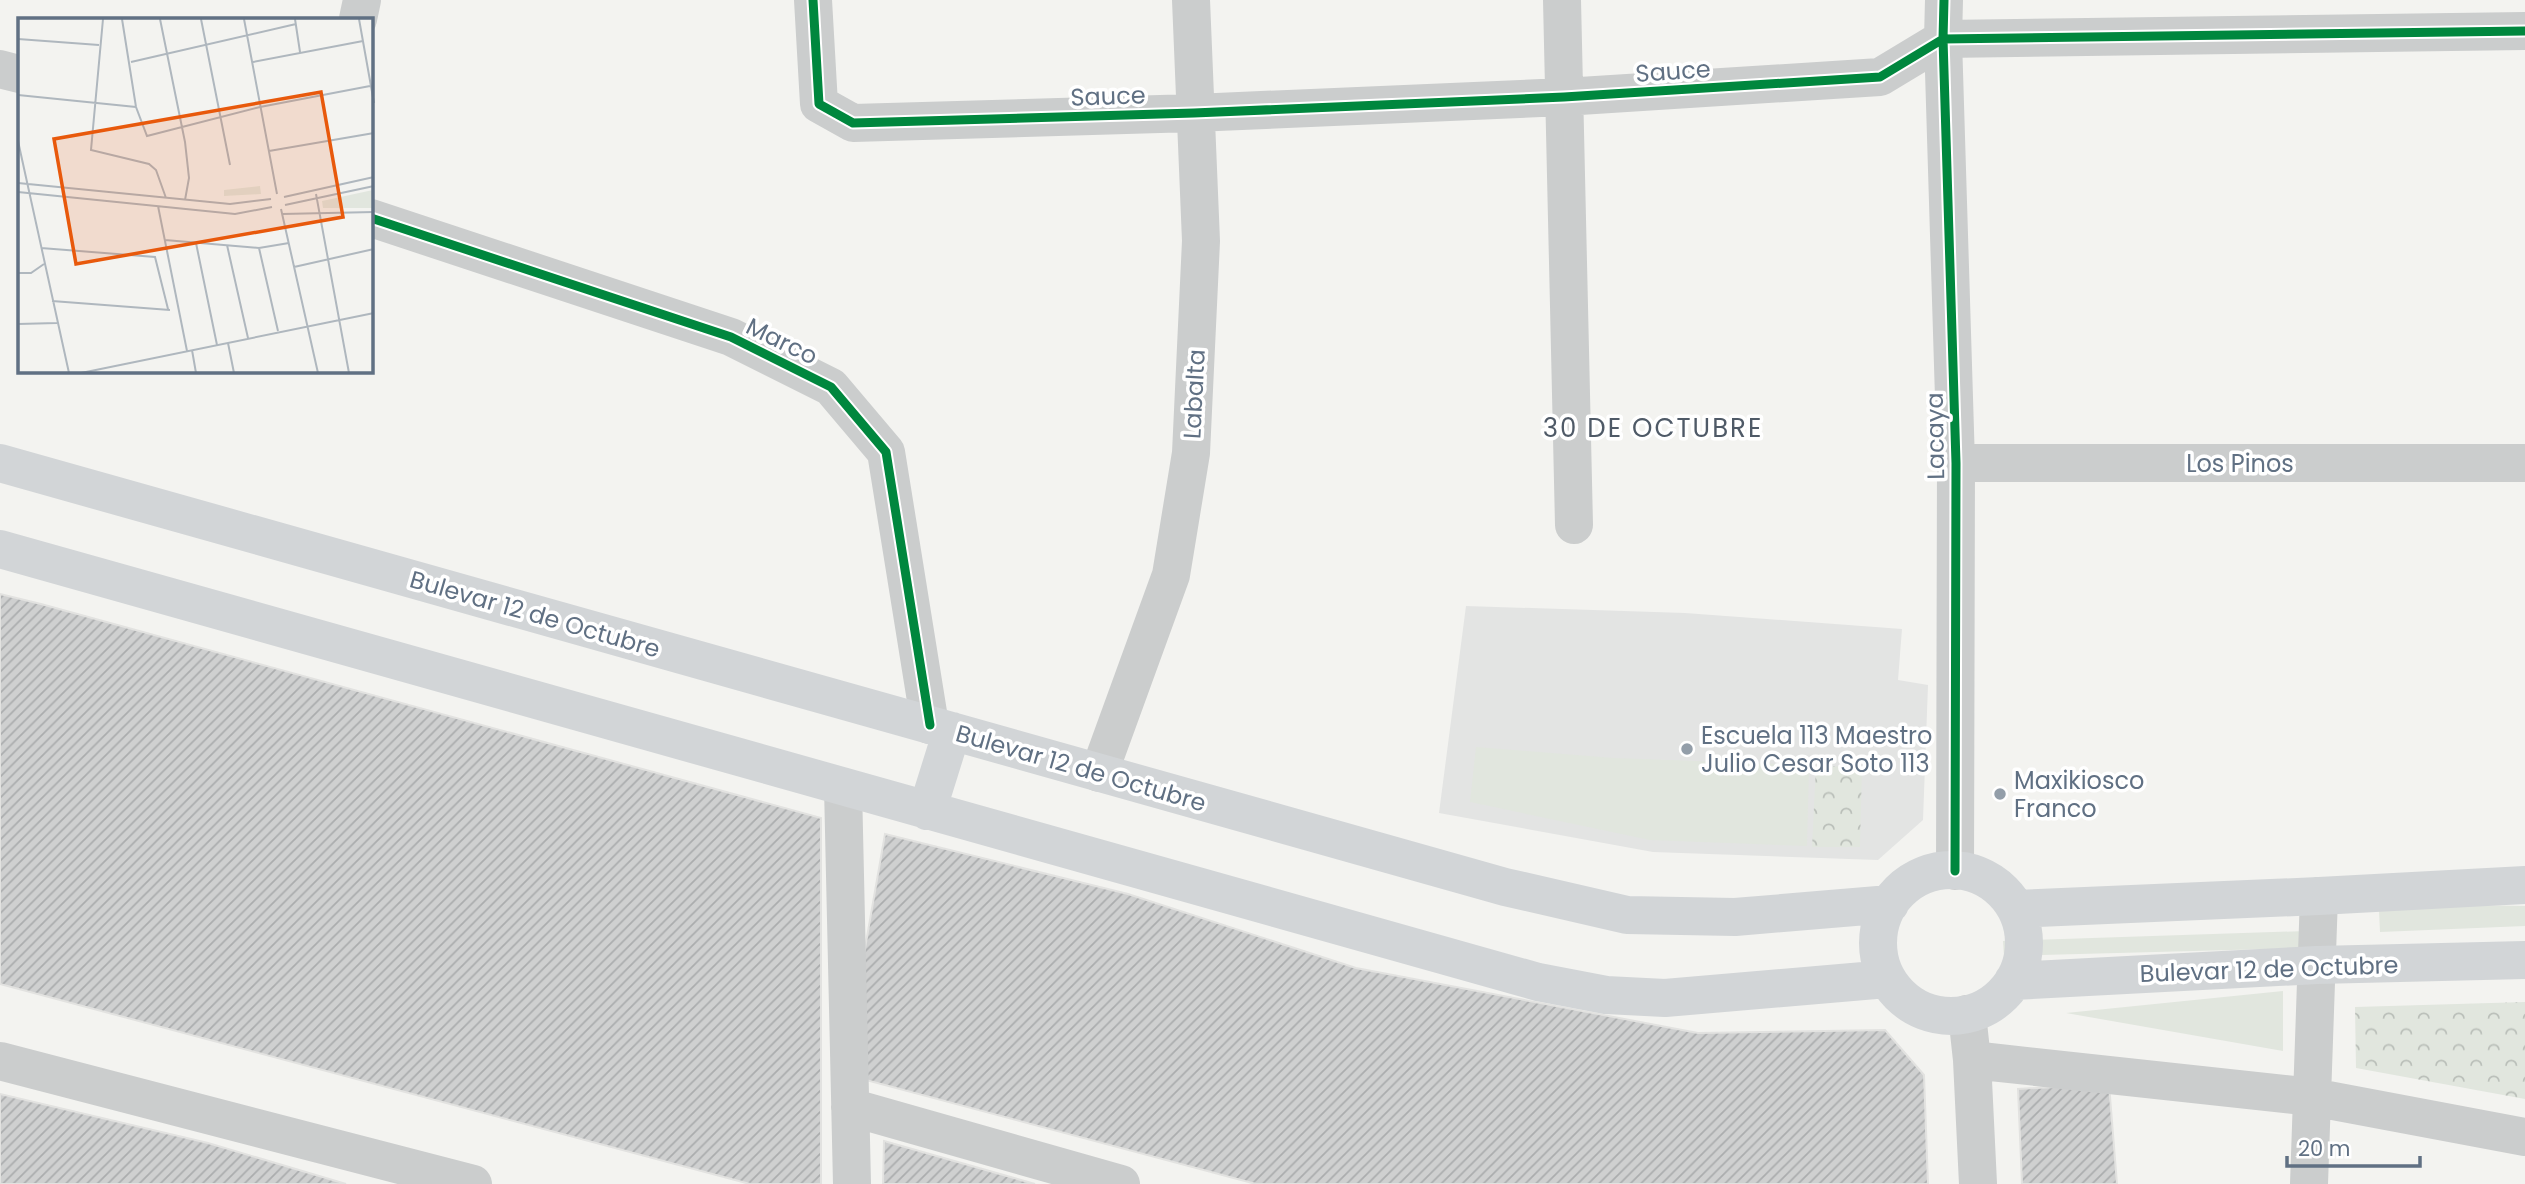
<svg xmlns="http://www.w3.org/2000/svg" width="2525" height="1184" font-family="Poppins,sans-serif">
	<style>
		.built { fill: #e3e4e3 }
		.green { fill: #e1e6de }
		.park { fill: url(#park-crowns) }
		.building { fill: url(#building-hatch); stroke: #e2e2e0; stroke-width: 2 }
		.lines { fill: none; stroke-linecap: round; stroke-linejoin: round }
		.minor { stroke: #cbcdcd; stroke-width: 38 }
		.major { stroke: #d2d5d7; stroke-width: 38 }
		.cycleway-casing { stroke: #fff; stroke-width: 13 }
		.cycleway { stroke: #00873e; stroke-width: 9 }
		.poi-dot { fill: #939ea9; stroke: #fff; stroke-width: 2.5 }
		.labels { text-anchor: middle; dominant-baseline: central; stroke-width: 7; stroke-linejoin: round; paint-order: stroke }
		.street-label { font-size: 24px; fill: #607083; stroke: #fff }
		.poi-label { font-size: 24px; fill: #607083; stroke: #fff; text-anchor: start }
		.neighbourhood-label { font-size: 26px; letter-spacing: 2px; fill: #4f5a67; stroke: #fff }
		.inset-road { fill: none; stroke: #afb7be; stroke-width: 2 }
		.view { fill: #e8590c; fill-opacity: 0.15; stroke: #e8590c; stroke-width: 3.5 }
		.inset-edge { fill: none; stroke: #607083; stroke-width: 3.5 }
	</style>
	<defs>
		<pattern id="park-crowns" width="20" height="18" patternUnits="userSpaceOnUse" patternTransform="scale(1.75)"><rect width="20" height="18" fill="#e1e6de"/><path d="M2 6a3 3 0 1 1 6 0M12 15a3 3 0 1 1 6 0" fill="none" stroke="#babfb9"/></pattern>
		<pattern id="building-hatch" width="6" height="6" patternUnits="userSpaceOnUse" patternTransform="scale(1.75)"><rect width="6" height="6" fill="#cfd0d0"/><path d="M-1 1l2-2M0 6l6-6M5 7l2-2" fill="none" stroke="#abadae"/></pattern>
	</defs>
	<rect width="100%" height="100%" fill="#f3f3f0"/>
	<path class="built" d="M1466,606L1685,613L1902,629L1898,680L1928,685L1923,820L1878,860L1653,852L1439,813Z"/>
	<path class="green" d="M1476,747L1613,758L1809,765L1807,846L1650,840L1470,802Z
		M2468,905L2525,906V926L2380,932L2379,911Z
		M2306,931L2304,948L2004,956L2003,941Z
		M2283,991V1051L2066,1013Z"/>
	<path class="park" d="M1816,766L1862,767L1860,847H1812Z
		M2525,1002V1099L2356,1068L2355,1007Z"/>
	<path class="building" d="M0,594L41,604L821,818V1184H750L0,984Z
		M885,834L1128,894L1356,968L1698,1033L1885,1030L1924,1075L1928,1184H1256L866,1080L864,954Z
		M2109,1084L2117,1184H2022L2018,1089Z
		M0,1094L208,1143L346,1184H0Z
		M884,1141L1035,1184H883Z"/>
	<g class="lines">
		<path class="minor" d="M813,0L819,104L853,123L1194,113L1564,97L1880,77L1943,39L2525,31
			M1562,0L1574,525
			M1944,0L1943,39L1956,463L1955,871
			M358,19L362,0
			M0,69L19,74
			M371,218L731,337L831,387L886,452L930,725
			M1956,463H2525
			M1099,773L1171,575L1191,453L1201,241L1191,0
			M843,787L852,1184
			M1967,1014L1972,1060L1978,1184
			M1972,1060L2312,1097L2525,1137
			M0,1061L473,1184
			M850,1107L1121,1184
			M2309,1184L2319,896"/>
		<path class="major" d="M0,463L1505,887L1627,915L1735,917L1890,904
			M0,549L1538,982L1606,995L1665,998L1887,979
			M927,811L952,731
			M1878 943a73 73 0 1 1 146 0a73 73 0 1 1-146 0Z
			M2016,909L2319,896L2525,885
			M2013,981L2317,965L2525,960"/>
		<defs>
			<path id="cycleway" d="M813,0L819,104L853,123L1194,113L1564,97L1880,77L1943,39L2525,31
				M1944,0L1943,39L1956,463L1955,871
				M371,218L731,337L831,387L886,452L930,725"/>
		</defs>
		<use href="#cycleway" class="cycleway-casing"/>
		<use href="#cycleway" class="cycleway"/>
	</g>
	<g class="poi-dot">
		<circle cx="1687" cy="749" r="7"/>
		<circle cx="2000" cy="794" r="7"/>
	</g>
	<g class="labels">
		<g class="street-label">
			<text transform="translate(1673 71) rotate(-4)">Sauce</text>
			<text transform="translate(1108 96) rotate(-2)">Sauce</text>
			<text transform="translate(782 341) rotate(26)">Marco</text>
			<text transform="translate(1194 394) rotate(-87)">Labalta</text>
			<text transform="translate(1935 436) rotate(-91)">Lacaya</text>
			<text x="2240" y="463">Los Pinos</text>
			<text transform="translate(535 614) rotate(16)">Bulevar 12 de Octubre</text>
			<text transform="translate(1081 768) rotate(16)">Bulevar 12 de Octubre</text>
			<text transform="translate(2269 969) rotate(-2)">Bulevar 12 de Octubre</text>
		</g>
		<g class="poi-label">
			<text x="1701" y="735">Escuela 113 Maestro<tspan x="1701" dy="28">Julio Cesar Soto 113</tspan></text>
			<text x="2014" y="780">Maxikiosco<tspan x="2014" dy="28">Franco</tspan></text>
		</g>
		<g class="neighbourhood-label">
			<text x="1653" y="428">30 DE OCTUBRE</text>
		</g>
	</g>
	<g transform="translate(18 18)">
		<rect width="355" height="355" fill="#f3f3f0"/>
		<path d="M242,168L243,176L206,178V172Z" fill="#e1e6de"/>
		<path d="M355,172V190H305L304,183Z" fill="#e1e6de"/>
		<path class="inset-road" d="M85,1L73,132L131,146L138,152L148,180M104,1L118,89L129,118L242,89L352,68M142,1L167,124L171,160L167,182M183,1L212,147M226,1L259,176M277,1L282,34M341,1L356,85M0,21L81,27M113,44L278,6M235,44L345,23M0,77L118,89M0,123L51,355M251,133L356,115M0,165L212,186L253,181M0,174L217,196L254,189M298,176L331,355M266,179L356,159M267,187L356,168M140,188L169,333M263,191L300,355M264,196L356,194M147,222L241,230L271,225M178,225L199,327M209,227L230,320M23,230L137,239L150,291M241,230L260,313M276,249L356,231M0,255H13L26,246M34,283L152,292M0,306L39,305M210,325L216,355M174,332L178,355M63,355L356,295"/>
		<path class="view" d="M303,74L325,199L58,246L36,121Z"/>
		<rect width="355" height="355" class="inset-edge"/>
	</g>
	<path d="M2287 1156v10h133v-10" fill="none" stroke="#607083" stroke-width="3.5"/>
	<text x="2298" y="1156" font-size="21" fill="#607083" stroke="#ffffff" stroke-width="5" paint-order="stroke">20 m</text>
</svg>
